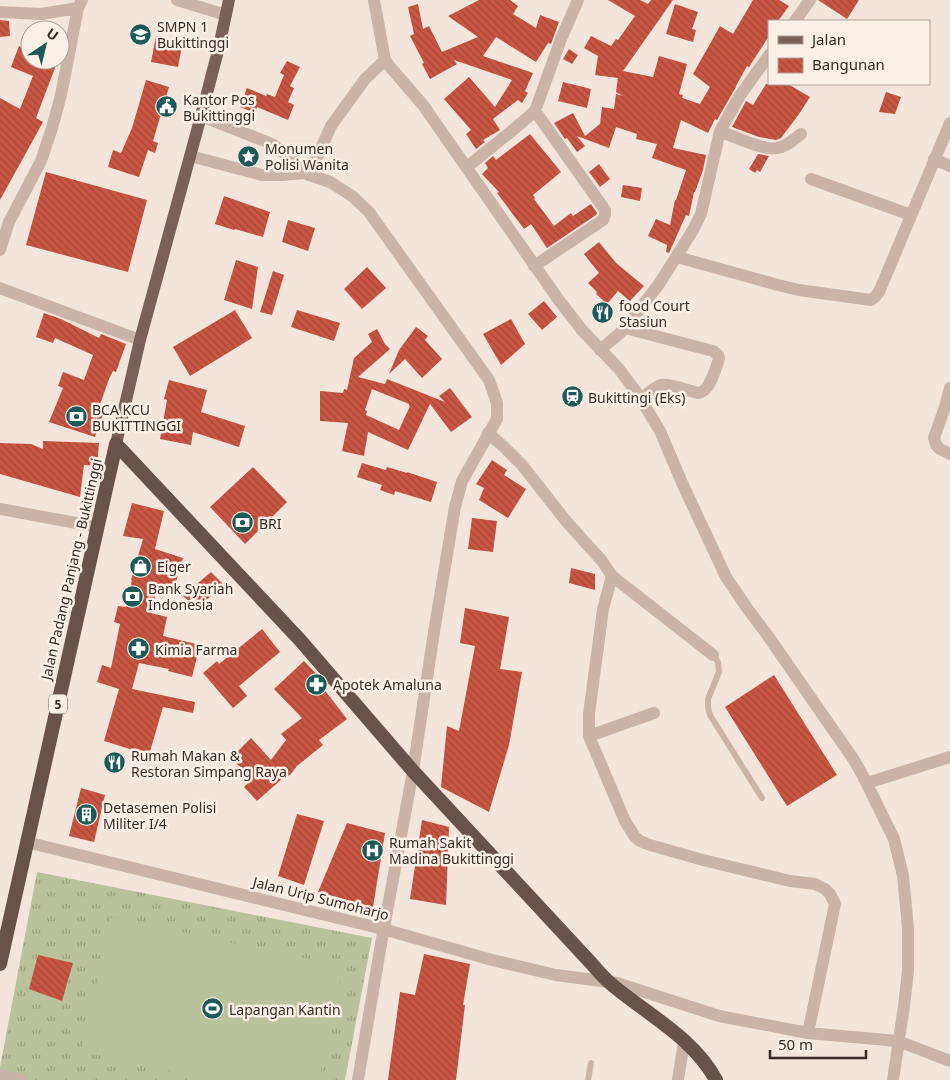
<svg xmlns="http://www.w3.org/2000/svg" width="950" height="1080" font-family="'Noto Sans',sans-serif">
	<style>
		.grass { fill: url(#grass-tufts) }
		.pitch { fill: #b9c29b }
		.building { fill: url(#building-back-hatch); fill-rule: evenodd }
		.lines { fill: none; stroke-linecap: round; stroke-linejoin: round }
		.service { stroke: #cbb4a7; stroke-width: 6 }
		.minor { stroke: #cbb4a7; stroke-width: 12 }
		.tertiary { stroke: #cbb4a7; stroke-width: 12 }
		.primary { stroke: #7a6058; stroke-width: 12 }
		.trunk { stroke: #69524c; stroke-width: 14 }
		.labels { text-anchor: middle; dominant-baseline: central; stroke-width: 5; stroke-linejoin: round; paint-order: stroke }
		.shield { fill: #faf0e8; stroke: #726662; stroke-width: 1 }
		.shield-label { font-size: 12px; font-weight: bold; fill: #372b28 }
		.poi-label { font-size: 14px; fill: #372b28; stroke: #faf0e8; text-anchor: start }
		.street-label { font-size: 14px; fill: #372b28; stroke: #faf0e8 }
	</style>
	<defs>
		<pattern id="grass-tufts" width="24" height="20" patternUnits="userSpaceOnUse" patternTransform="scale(1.25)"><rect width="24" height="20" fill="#b9c29b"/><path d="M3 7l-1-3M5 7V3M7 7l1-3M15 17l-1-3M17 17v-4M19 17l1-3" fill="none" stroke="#979e7e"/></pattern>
		<pattern id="building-back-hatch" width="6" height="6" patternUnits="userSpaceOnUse" patternTransform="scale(1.25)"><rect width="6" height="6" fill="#c95643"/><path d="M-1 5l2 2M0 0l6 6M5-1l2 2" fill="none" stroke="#a44738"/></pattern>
	</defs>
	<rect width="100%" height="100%" fill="#f3e5db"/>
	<path class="grass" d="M37,872L372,938L345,1080H0V1067Z"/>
	<path class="pitch" d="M110,917L343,966L319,1080H215L82,1052Z"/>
	<path class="building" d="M479,0H510L518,6L513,14L536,28L540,15L559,22L551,44L548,43L536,62L496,37L483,56L533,73L525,91L528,93L522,103L518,100L493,119L500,130L483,140L485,142L476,149L466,134L471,130L444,99L469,77L495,107L512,80L454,60L457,64L430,79L422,64L424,63L410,36L414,34L408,7L418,4L423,29L429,26L442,52L478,37L448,16Z
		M608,0H640L648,4L651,0H673L623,71L653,77L659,56L687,64L679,94L683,95L682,98L700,104L710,87L693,74L720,26L733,34L753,0H779L789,6L778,21H769V36L749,67L747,66L736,86V87L717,120L715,119L708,133L681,120L673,148L706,155L703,170L695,192H694L689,216L686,215L669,253L666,252L667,245L648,236L656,219L670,225L675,200H676L686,170L652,158L657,144L636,139L637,134L616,127L609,148L577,136L585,146L577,152L567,138L565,139L554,123L573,113L585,136L600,124L602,107L614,109L616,94L623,96L616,92L618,77V78L595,75L598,56L584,48L591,36L611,46L616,39L618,40L635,16Z
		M818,0H859L847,19Z
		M675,4L698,12L692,29L696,30L693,42L666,34Z
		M0,20L9,21L10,36L0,37Z
		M156,36L183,41L178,67L151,62Z
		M19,46L30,50V60H58L36,118L43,122L0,200V98L20,109L33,76L11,67Z
		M569,49L578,55L572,64L563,59Z
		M287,61L300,67L290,86L294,88L288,102L294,105L288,120L257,107L255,113L240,107L247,88L266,96L267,94L275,97L284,75L280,73Z
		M146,80L169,87L153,141L158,143L155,153L148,150L139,177L108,167L113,150L121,153L132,128Z
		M563,82L591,89L587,108L558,101Z
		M766,84H788L810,97L799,114L781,138L776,140L759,137L732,127L746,101L753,105Z
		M886,92L901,97L895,114L879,112Z
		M530,134L561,172L533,195L535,198L534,199L554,226L571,213L573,216L591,204L597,213L596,215L547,248L531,224L524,229L497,193L499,192L482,174L488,168L485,163L493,156L496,160Z
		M758,154L769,156L760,172L757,170L755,173L749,169Z
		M599,164L610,179L600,187L589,172Z
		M46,172L147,200L128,272L26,245Z
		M623,185L642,188L640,201L621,197Z
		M224,196L270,212L263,237L235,229L234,230L215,224Z
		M288,220L315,228L308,251L282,242Z
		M599,242L616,263L644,286L630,301L618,291L607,304L596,294L597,292L588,283L599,273L584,254Z
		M236,260L258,267L252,309L224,300Z
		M367,267L386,288L362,309L344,289Z
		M273,271L284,275L272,315L260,312Z
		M544,301L557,317L542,330L528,314Z
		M235,310L252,338L190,376L173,347Z
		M297,310L340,323L334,341L291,327Z
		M44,313L61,319L99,338L101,334L126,344L116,372L113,371L109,379L98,410L104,412L95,437L49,422L63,388L58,386L63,372L84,380L93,355L55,338L53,343L36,337Z
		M511,319L525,344L501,365L483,334Z
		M416,327L428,336L425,340L442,359L422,378L405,359L389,374L399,350Z
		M377,329L385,344L390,349L358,377L385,384L387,379L445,402L439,396L450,388L472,417L451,432L430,404L408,450L368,432L364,456L342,451L348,423L320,421V391L343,393L344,389L347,390L354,358L372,342L368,334ZM372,389L409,404V406H410L399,430L366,415L367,411L365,410Z
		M169,380L207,390L201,412L245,426L239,447L193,432L191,445L160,439L167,400L164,399Z
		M43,441L99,443L97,466L84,465L80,497L0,474V443L31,444L43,449Z
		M492,460L507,470L504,475L526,489L508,518L479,500L484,488L476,484Z
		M362,463L386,470L387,467L407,473V472L437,482L431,502L395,491L394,495L380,490L382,485L357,477Z
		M253,467L287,502L245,544L210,507Z
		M132,503L164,511L155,549L183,558L173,592L157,588L151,613L167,617L163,636L200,645L192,677L168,671L169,669L139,663L132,689L195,702L193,713L163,707L149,755L104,741L119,689L97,682L102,665L111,668L120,624L114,622L118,606L126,607L132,580H131L143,539L123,536Z
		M472,518L497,521L493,552L468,549Z
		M571,568L595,574V590L569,583Z
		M211,572L224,585L197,608L183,596Z
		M465,608L509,617L500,669L522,672L509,745L489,812L441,787L447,726L459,731L475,646L460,643Z
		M262,629L280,652L239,686L247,696L233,708L203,673L217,661L219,664Z
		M304,661L327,685L323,688L347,719L319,740L323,745L297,766L290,775L283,778L257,801L244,787L252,779L231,758L251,738L271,760L286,740L281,734L302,718L274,689Z
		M774,675L837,775L787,806L725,707Z
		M81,788L105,795L94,842L69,836Z
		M297,814L324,821L304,885L278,876Z
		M422,820L449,827L446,905L410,899Z
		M347,823L385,833L373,907L318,892Z
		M424,954L470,964L463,1005H465L456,1080H388L400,992L415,995Z
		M38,955L73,963L62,1001L29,989Z"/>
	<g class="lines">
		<path class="service" d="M713,655L718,662L719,672L708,699V707L710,715L762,798
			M588,1080L591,1063"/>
		<path class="minor" d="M177,0L226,15
			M374,0L385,60L391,68L423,105L558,299L582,330L619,369L637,393L660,431L683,485L726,577L747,608L768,636L854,760L863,776L894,839L903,876L908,928V971L904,1006L893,1080
			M0,12L41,14L78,8
			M795,21L810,0
			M720,131C732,136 765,151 777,148C786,147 794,139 801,134
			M934,159L950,166
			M467,167L513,130L535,111L561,39L578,0
			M309,175L331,126L365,79L385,60
			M811,179L911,215
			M0,250L9,222L41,161L52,128L61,95L78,8L82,0
			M677,257L778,285L799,290L871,300L875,297L879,292L950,123
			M534,266L603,220L605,215V210L535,111
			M0,288L140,340
			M625,328L713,351L718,355L719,359C715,370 710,392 698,393C689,391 670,383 661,385C654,387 647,394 641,399
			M600,350L620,333L633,318L659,284L693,230L701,214L720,131L739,97L769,55
			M950,388L946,404L934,438L936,445L940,449L950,454
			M488,433L504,447L522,465L566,521L602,561L612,576L603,609L589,714V736L625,821L635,837L640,841L650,845L703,860L790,881L815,884L825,889L830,894L835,904L808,1033
			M0,509L98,527
			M612,576L713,655
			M589,736L654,713
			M867,783L950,757
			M609,982L617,983L719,1016L808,1033L898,1041L950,1061
			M0,1076L21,1080
			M358,1080L381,944
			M678,1080L684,1041"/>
		<path class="tertiary" d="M201,116L272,144L285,154L304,173
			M190,156L262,175H282L304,173L330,182L352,196L369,212L489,380L497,403V419L462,481L455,507L434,632L413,771L381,944
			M26,842L383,929L492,960L556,975L609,982"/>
		<path class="primary" d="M116,444L140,340L201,116L219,47L229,0"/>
		<path class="trunk" d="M116,444L300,640L413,771L591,963C597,970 603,977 610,983C646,1014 693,1037 716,1080
			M0,964L116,444"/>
	</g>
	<defs>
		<symbol id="school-disc" viewBox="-11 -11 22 22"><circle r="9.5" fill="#1c5a58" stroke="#faf0e8"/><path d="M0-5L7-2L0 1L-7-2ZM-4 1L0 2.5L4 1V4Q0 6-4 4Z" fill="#fff"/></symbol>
		<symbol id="civic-disc" viewBox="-11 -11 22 22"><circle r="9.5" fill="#1c5a58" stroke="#faf0e8"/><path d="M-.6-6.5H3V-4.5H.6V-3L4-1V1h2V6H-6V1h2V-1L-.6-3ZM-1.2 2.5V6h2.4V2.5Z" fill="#fff"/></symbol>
		<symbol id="sight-disc" viewBox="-11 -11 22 22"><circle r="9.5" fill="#1c5a58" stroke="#faf0e8"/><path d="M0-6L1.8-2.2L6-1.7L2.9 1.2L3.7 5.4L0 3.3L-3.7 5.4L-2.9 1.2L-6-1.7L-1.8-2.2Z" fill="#fff"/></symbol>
		<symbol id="restaurant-disc" viewBox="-11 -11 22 22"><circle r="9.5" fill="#1c5a58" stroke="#faf0e8"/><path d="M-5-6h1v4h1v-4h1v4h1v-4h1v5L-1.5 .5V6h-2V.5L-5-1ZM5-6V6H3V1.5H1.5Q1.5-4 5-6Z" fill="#fff"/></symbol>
		<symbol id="station-disc" viewBox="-11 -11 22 22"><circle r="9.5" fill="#1c5a58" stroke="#faf0e8"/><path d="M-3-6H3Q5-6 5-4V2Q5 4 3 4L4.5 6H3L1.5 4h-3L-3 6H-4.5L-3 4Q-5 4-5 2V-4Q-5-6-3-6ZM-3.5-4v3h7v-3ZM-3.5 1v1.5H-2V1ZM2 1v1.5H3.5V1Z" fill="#fff"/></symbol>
		<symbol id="bank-disc" viewBox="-11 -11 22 22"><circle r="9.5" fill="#1c5a58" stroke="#faf0e8"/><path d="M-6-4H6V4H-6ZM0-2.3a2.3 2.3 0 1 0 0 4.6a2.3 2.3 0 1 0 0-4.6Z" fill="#fff"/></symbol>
		<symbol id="shop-disc" viewBox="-11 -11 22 22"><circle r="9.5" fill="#1c5a58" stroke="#faf0e8"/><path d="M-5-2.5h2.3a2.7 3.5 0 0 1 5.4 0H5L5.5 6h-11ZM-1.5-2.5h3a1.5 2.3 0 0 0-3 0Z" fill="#fff"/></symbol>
		<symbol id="pharmacy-disc" viewBox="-11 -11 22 22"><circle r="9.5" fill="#1c5a58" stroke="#faf0e8"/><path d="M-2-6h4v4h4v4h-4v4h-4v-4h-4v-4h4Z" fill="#fff"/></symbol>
		<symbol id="building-disc" viewBox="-11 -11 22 22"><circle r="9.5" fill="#1c5a58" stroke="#faf0e8"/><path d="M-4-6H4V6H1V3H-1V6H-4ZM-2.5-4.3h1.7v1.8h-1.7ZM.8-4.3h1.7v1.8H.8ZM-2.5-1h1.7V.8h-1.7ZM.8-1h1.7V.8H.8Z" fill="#fff"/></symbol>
		<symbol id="hospital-disc" viewBox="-11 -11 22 22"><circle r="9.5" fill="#1c5a58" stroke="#faf0e8"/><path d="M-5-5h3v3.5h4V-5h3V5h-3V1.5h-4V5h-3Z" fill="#fff"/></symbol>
		<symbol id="stadium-disc" viewBox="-11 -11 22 22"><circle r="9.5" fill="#1c5a58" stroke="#faf0e8"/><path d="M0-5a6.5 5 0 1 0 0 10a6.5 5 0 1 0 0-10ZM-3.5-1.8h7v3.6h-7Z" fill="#fff"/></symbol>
	</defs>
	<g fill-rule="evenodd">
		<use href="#school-disc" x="128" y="22" width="25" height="25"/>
		<use href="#civic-disc" x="154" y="94" width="25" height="25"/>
		<use href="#sight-disc" x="236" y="144" width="25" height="25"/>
		<use href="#restaurant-disc" x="590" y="300" width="25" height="25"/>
		<use href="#station-disc" x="560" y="384" width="25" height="25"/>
		<use href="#bank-disc" x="64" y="404" width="25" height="25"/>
		<use href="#bank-disc" x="230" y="510" width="25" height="25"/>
		<use href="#shop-disc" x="128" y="554" width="25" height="25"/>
		<use href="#bank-disc" x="120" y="584" width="25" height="25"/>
		<use href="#pharmacy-disc" x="126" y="636" width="25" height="25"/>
		<use href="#pharmacy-disc" x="304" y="672" width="25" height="25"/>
		<use href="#restaurant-disc" x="102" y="750" width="25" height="25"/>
		<use href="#building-disc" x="74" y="802" width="25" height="25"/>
		<use href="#hospital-disc" x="360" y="838" width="25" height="25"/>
		<use href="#stadium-disc" x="200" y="996" width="25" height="25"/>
	</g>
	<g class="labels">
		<rect class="shield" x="49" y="694.5" width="18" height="19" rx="4"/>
		<g class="shield-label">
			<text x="58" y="704">5</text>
		</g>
		<g class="poi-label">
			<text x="157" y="26">SMPN 1<tspan x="157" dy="16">Bukittinggi</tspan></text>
			<text x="183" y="99">Kantor Pos<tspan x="183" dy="16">Bukittinggi</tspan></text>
			<text x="265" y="148">Monumen<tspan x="265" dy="16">Polisi Wanita</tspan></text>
			<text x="619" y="305">food Court<tspan x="619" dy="16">Stasiun</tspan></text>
			<text x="588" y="397">Bukittingi (Eks)</text>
			<text x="92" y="409">BCA KCU<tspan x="92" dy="16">BUKITTINGGI</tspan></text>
			<text x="259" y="523">BRI</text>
			<text x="157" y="566">Eiger</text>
			<text x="148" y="588">Bank Syariah<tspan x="148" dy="16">Indonesia</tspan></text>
			<text x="155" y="649">Kimia Farma</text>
			<text x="333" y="684">Apotek Amaluna</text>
			<text x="131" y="755">Rumah Makan &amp;<tspan x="131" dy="16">Restoran Simpang Raya</tspan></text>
			<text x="103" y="807">Detasemen Polisi<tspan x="103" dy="16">Militer I/4</tspan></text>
			<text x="389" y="842">Rumah Sakit<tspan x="389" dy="16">Madina Bukittinggi</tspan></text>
			<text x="229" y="1009">Lapangan Kantin</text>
		</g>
		<g class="street-label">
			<text transform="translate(71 569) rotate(-77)">Jalan Padang Panjang - Bukittinggi</text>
			<text transform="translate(321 898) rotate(14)">Jalan Urip Sumoharjo</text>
		</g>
	</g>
	<rect x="768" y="20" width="162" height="65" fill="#faf0e8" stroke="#aca19b"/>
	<rect x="778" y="36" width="25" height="8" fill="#7a6058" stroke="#aca19b"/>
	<text x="812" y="45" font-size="15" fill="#372b28">Jalan</text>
	<rect x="778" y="58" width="25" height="15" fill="url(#building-back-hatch)" stroke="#aca19b"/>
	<text x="812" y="70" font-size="15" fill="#372b28">Bangunan</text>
	<g transform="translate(45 45) rotate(35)"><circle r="24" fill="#faf0e8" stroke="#aca19b"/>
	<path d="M0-4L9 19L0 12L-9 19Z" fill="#1c5a58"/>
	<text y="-8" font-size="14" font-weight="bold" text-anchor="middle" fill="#372b28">U</text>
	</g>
	<path d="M770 1050v8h96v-8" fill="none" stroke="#372b28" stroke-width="2.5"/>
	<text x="778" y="1050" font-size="15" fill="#372b28" stroke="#faf0e8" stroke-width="4" paint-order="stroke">50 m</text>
</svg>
